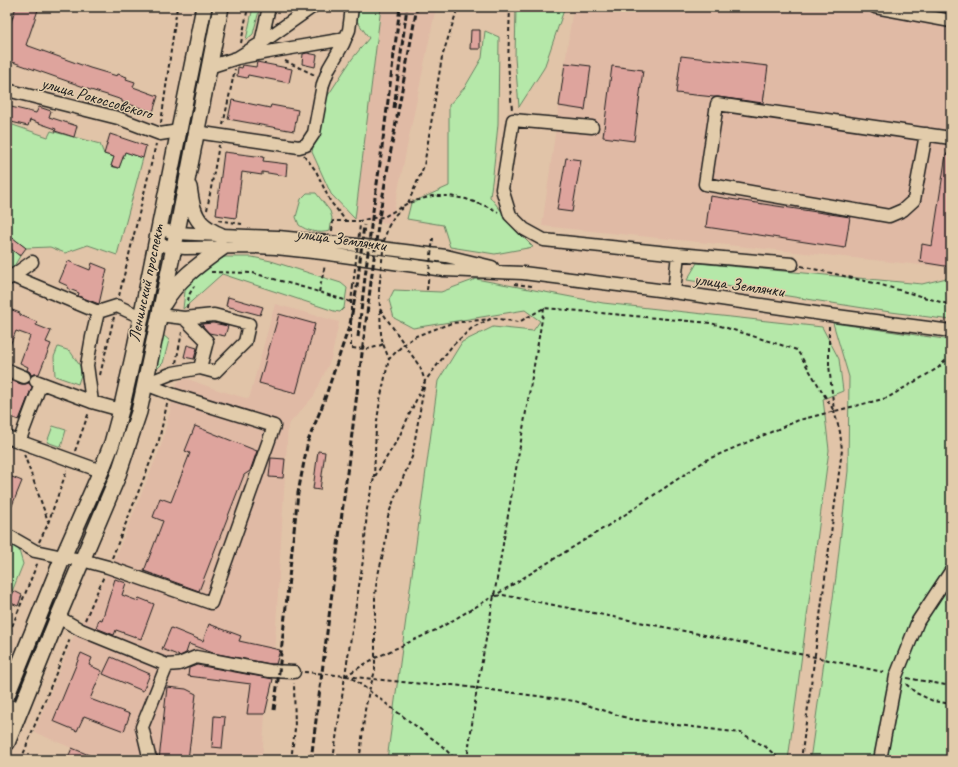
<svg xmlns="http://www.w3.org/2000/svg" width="958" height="767" font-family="Caveat,sans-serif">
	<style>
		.built { fill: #e0baa5 }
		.green { fill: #b5e8a9; stroke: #688262 }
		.building { fill: #dea49d; stroke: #1c1c1c }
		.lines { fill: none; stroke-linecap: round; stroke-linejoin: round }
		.minor-casing { stroke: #1c1c1c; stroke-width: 15 }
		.major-casing { stroke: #1c1c1c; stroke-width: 18 }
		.path { stroke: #1c1c1c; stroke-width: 2; stroke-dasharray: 4 3; stroke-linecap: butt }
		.minor { stroke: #e2ccab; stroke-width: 12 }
		.major { stroke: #e2ccab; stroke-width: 15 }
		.rail { stroke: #1c1c1c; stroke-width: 3; stroke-dasharray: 6 3; stroke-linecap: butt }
		.path-bridge { stroke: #1c1c1c; stroke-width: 2; stroke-dasharray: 4 3; stroke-linecap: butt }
		.labels { text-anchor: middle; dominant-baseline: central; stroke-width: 3; stroke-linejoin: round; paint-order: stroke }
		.street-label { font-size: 17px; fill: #1c1c1c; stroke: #e2ccab }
	</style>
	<rect width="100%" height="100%" fill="#e1c4a8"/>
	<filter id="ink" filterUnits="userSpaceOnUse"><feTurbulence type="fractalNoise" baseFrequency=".025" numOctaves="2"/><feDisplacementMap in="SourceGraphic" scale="8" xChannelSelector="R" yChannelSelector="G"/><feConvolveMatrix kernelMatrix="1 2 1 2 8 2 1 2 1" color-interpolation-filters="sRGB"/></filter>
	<g filter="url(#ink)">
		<path class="built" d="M381,7H436L391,224L355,219Z
			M573,7H951V268L542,226Z
			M275,304L339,322L331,359L314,396L288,425L275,642L265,714L262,760H67L72,748L34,732L71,642L113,563L161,446L177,384L179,381L185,378L215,389L249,399Z"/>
		<path class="green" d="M253,7H260L253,34L246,40Z
			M359,7H381L355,219L331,194L312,152L321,106L352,59L369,38L357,21Z
			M516,7H565L544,68L519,107L515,58Z
			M485,31L499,37L498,124L493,175L490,197L519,233L533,247L495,254L450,247L443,225L407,219L411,203L449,186V105L465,87L482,58Z
			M7,123L48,137L51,131L100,144L104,154L114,157L111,166L119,168L125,152L143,158L117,255L88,245L65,253L50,247L26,248L13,238L7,246L20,256L13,268L7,272Z
			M307,193H316L330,211L332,218L330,231C319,234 307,231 299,225L296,217L301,199Z
			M225,257H252L271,261L341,283L347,288L344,308L340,312L334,311L222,274L183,309L186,283L204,266Z
			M697,263L922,284L951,277V320L876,310L687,280Z
			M476,279L603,303L822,327L839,359L843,391L823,399L829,450L788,760H387L438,381L462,342L493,327L533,331L540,321L525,310L413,328L394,318L389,300L394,290L441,292Z
			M833,323L951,340V760H810L836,577L848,471L849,377Z
			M163,335L169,340L163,363L156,370Z
			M58,347L70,351L80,366L81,375L78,384L55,376L54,357Z
			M53,426L66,430L61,447L47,442Z
			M7,541L18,547L23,564L7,604Z"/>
		<path class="building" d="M16,7H39L26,45L90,68L117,76L118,74L127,77L126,79L135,82L133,87L158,96L153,112L122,102V100L107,95L84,88V87L7,60V34Z
			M471,30H480V49H470Z
			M307,53L317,55L315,67L302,64L303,54Z
			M681,56L768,66L763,103L718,97H714L676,93Z
			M257,62L292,69L289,83L248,75L247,78L237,76L238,67L242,68L243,65L256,67Z
			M565,63L591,66L585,110L559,106Z
			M612,66L643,70L634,141L603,137Z
			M232,100L270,108L271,105L298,110L294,131L228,119Z
			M7,106L36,113L39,107L51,111L49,117L77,126L74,137L55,131L56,129L30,120L28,126L7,121Z
			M110,134L146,146L143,158L125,152L119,168L111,166L114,157L104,154Z
			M224,152L264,157L263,161L287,164L286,176L262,172V175L242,172L236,218L216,215Z
			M946,154H951V267L920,262L922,244L932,246Z
			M566,158L581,160L572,212L557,210Z
			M710,196L850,217L845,248L706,227Z
			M13,238L26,248L20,256L7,246Z
			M68,261L90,270L92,263L107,269L99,304L78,296L79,293L67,288L68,286L59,282Z
			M228,297L263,307L260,315L226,306Z
			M7,308L20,313V315L37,322L36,325L51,331L46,342L51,344L39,374H35L31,375L30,372L27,370L28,367L20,363L30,336L16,331L7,352Z
			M279,314L315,324L296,393L259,383Z
			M213,323L228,326L225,336L209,333L202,325V324Z
			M187,345L197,348L194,359L184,357Z
			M7,379L21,384H25L29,383L32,387L19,420L7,416Z
			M195,426L257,451L250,471L244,475L199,591L144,571L163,521L153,517L160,498L171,502L190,453L185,451Z
			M318,451L325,452L320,490L313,489Z
			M271,458L285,459L283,478L269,477Z
			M7,475L22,481L7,518Z
			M115,579L126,583L122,595L138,601L139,598L154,604L141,639L116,630L114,635L96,628L99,619L102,620Z
			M14,591L22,595L18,606L9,602Z
			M209,624L241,636L239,641L280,650L276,664H271L213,653L189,644L186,653L180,656L162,649L171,628L203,641Z
			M81,653L92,658L89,665L102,671L90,699L130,714L124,731L84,716L77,731L53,721Z
			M111,657L150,674L143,691L103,674Z
			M197,665L273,679L265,714H247L251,684L188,676L189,668Z
			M167,687L186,689L196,694L188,760H159Z
			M214,716L225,717L222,748L212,747Z
			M72,748L101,760H67Z"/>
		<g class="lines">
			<defs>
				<path id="minor" d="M875,7L951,21
					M261,43L312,7
					M237,58L274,51L339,40L346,37
					M209,67L237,58L261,43L269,7
					M7,90L118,118L160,134L179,131
					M592,127L513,120L502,189L510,215L524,229L544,240L678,254L792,264
					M196,132L299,147L306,145L314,133L323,84L329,68L343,44L349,30L350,23L352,7
					M926,134L914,200L903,210L889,216L705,184L717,104L951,138
					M159,229L177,233L195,234L278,237L348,244L446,256L492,267
					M155,244L174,247L185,248L256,247L276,248L322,253L444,270L523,273L674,292L829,315L951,331
					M12,276L98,312L117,306L141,317
					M8,279L32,262
					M674,292L678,254
					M184,318L207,341L200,368
					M7,370L24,377
					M36,381L92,402L121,410
					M145,384L173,373L200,368L215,372L245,342L249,324L214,315L184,318L159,315
					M92,402L87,365L92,337L98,312
					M7,437L101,471
					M19,442L41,383
					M7,535L35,551L63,557L82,560L108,567L211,603L274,426L174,395L145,384
					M58,617L81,630L167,665L179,664L196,657L270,671L294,672
					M152,760L149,756L142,727L167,665
					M880,760L896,676L918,621L951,571"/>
				<path id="major" d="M189,187C191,199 192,213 201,223C206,228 213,232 220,235
					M164,303C178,279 200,264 222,248
					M7,695L63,557L101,471L112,443L121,410L133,357L204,7
					M7,707L11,708L13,711L7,726
					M7,743L58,617L117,478L139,412L174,247L221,7"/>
			</defs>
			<use href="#minor" class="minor-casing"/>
			<use href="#major" class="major-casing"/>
			<path class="path" d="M510,7L508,63L512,110
				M241,43L248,7
				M285,61L315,75
				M161,123L177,7
				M223,125L235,69
				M304,155L316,171L330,201L346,221
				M408,203L424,166L442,57L458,7
				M207,210L219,145
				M218,220L242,224
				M388,227L395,215L404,206
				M332,231L333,221H360L372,218L384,217L408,203L432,196H449L466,199L491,208L498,212
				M801,266L878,284L951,305
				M211,272L253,273L309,289L351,302
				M514,284L533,286
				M353,286L351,302V348C365,349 371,350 383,344
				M319,292L325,265
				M119,296L156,144
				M187,308L189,295L194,286
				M380,310L381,334L383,344L389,359
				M176,363L182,332
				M100,375L114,317
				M75,451L89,412
				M24,454L48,521
				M374,478L376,428L380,400L389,359L404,344L416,336L452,323L490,319
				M39,542L47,526L67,470
				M112,558L159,440L167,404
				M496,596L503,595L508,596L815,657L887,673
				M85,620L104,576
				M7,639L37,564V562
				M304,672L327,674L345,676L431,685H453L575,701L630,719L741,733L766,747L780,760
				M345,676L375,658L438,629L494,596L617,520L706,460L799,420L887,398L938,368L951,355
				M352,678L441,745L456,760
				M907,678L951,686
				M906,684L916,693L933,701L951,704
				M21,760L34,727L70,639L72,638
				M291,760L295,729L294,683
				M333,760L346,669L364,554L367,509L374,478L399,437L425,381L452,346L473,327L493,318L519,322L544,308L568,310L711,323L797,350L834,411
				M359,760L361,748L365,710L369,691L375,671V595L377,579L385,546L388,516L396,494L412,457L425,381L420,367L380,309L379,290
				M467,760L477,688L494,596L544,308
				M801,760L842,450L840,432L834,411L829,365V324"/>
			<use href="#minor" class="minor"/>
			<use href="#major" class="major"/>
			<path class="rail" d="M394,108L407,7
				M358,337L372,218L380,163L400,7
				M274,710L279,672L298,493L308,441L323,404L350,324L357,287L364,225
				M311,760L379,218L385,183L417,7"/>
			<path class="path-bridge" d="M353,286L360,225
				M379,290L384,241L388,227
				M427,290L433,238"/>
		</g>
	</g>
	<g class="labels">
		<g class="street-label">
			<text transform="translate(97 98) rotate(16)">улица Рокоссовского</text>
			<text transform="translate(341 239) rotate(8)">улица Землячки</text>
			<text transform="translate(146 283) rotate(-78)">Ленинский проспект</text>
			<text transform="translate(739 285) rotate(8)">улица Землячки</text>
		</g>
	</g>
	<rect width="958" height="767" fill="none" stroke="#e2ccab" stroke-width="24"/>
	<rect x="12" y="12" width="934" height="743" fill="none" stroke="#1c1c1c" stroke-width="1.5" filter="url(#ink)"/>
</svg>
